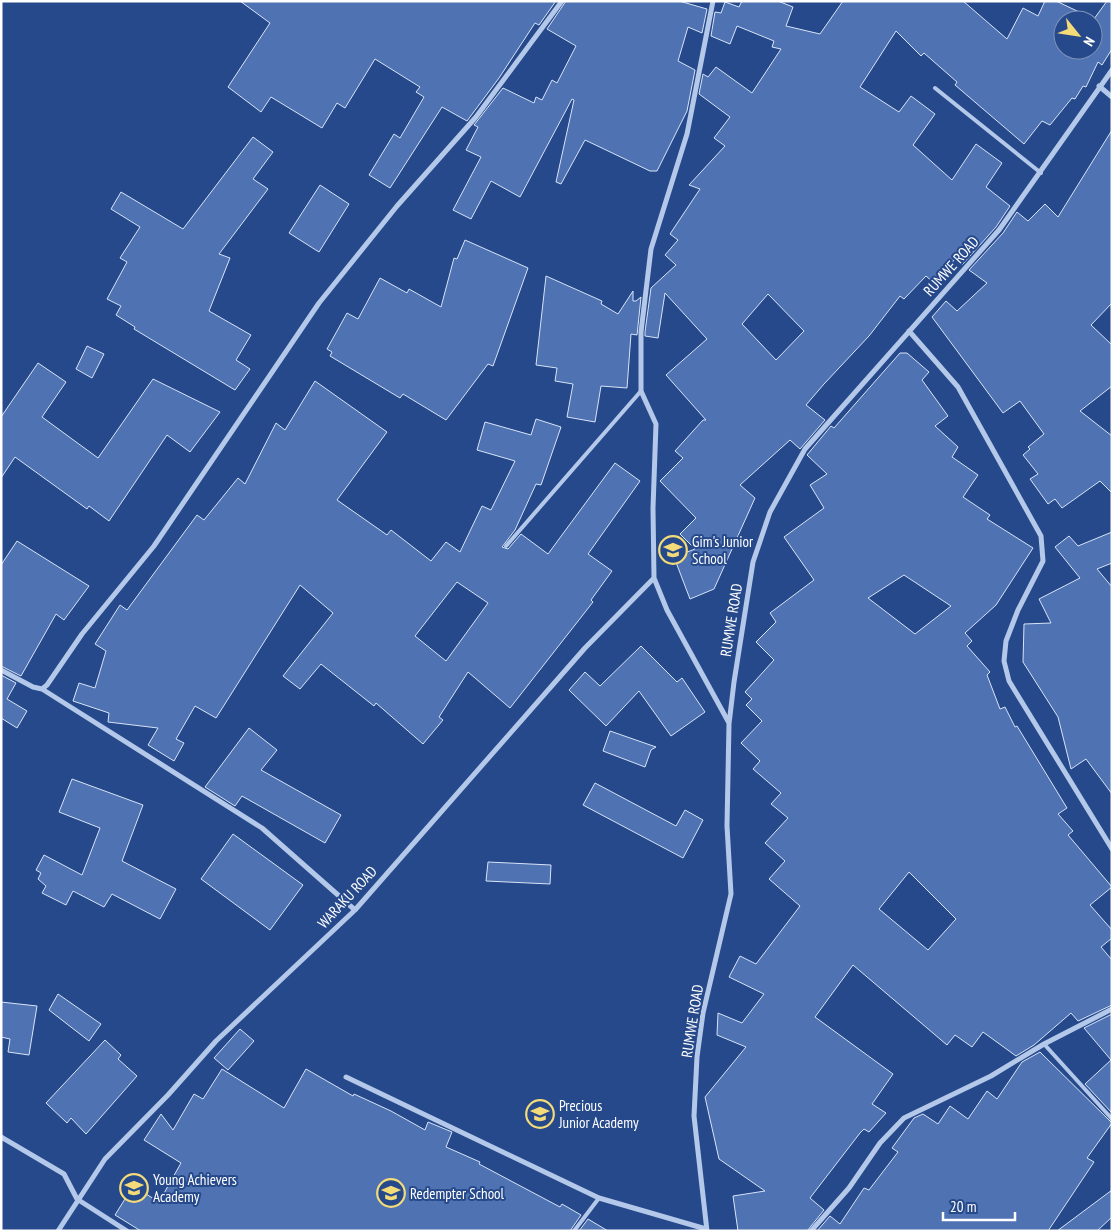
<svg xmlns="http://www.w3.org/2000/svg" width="1113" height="1232" font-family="'PT Sans Narrow',sans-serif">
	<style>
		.building { fill: #4e72b2; stroke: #d8e4f8; fill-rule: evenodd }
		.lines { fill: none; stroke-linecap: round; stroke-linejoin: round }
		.lane { stroke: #b4c8ea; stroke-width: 4 }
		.street { stroke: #b4c8ea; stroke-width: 5 }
		.labels { text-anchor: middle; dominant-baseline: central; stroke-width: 4; stroke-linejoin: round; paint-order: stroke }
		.street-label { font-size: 15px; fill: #fff; stroke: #26498b }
		.poi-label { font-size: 15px; fill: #fff; stroke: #26498b; text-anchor: start }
	</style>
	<rect width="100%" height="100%" fill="#26498b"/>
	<path class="building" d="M240,1H556L539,25L535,23L499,78L467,121L442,107L390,188L369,175L394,134L400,138L424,97L416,92L420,87L375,59L345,108L337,103L322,128L271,97L261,112L228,87L270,23Z
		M566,1H679L707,9L702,33L688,27L678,61L695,70L687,111L657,171H650L585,140L561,184L556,182L574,100L572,99L520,197L491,181L471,219L453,210L481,157L466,150L478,127L474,125L503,88L534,103L536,97L542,100L552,80L557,83L576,46L547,29Z
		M742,1H778L793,7L786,26L820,34L843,1H963L1007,39L1023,8L1038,16L1045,1H1056L1094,19L1107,1H1112V49L1102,65L1098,62L1086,87L1083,86L1075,99L1072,98L1050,125L1042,121L1024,144L955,85L957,82L924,53L921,56L896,31L860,87L899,112L911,96L935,114L913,145L952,180L976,144L1002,163L986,187L1010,206L996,227L962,265L955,259L935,284L926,276L904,299L900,296L869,336L824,384L806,405L825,420L800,449L790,440L740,485L755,498L714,589L690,599L674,557L695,549L680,534L696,518L660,481L683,458L675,451L703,420H706L666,375L707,339L665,293L658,338L645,336V332L651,288L676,265L665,255L678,240L670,234L700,189L689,185L725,146L714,138L730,117L699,94L703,74L708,77L716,67L752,93L781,49L772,47L774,41L737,26L730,44L711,36L715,12L721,13L725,2L739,7ZM1063,20H1093V50H1063ZM768,294L804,331L776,360L742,324Z
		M1112,130V303L1091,325L1112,345V386L1080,411L1112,436V493L1100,481L1062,508L1055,499L1048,504L1030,479L1038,474L1023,455L1030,449L1028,447L1044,434L1020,401L1003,413L932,317L946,301L957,311L987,283L969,270L1003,233L1017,212L1028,221L1045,204L1058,217Z
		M253,137L273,152L253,179L268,189L219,254L230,258L209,311L251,335L236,360L250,369L235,390L134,329L135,327L116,315L121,306L107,299L127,262L120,258L140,227L111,209L121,192L183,229Z
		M320,185L349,204L319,252L289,233Z
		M465,240L528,268L493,366L488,364L446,420L403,394L400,398L330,356L332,352L327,349L347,313L358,319L380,278L407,293L409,289L441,307L454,258L457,259Z
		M546,276L602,301L601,304L618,314L633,291V301H636L641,297L637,335L631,334L627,388L601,386L595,422L567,417L573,384L555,381L557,368L536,365Z
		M87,346L104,354L92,378L76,369Z
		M900,353H907L929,372L922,380L948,416L935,426L958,447L952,457L978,475L963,497L990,515L987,519L1033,548L996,605L965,633L972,641L967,646L990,672L987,675L1000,709L1005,707L1015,727L1017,726L1067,808L1058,814L1073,831L1068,835L1112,887L1090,905L1112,930V938L1101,947L1112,960V1005L1078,1021L1071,1013L1034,1045L1016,1056L983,1032L972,1047L955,1035L947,1045L853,965L815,1017L893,1074L872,1104L886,1113L869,1132L864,1129L860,1133L810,1198L824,1210L807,1231H738L733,1196L765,1191L719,1159L705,1097L746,1047L717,1035L718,1013L742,1023L764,994L729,977L740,956L756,964L800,906L769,879L785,861L765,843L788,818L771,804L781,793L753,769L760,761L741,743L762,721L746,705L752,699L745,692L774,660L756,642L776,622L770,613L814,580L784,537L824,508L810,485L827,474L807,455L831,426L834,428ZM904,575L951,606L915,634L868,598ZM909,872L956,919L928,950L879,909Z
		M38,363L66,382L42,417L98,458L153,379L220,412L190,452L167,435L109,521L89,506L87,509L15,457L1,478V417Z
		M315,381L387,432L337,500L387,535L391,530L431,561L446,542L460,552L482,506L491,510L515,461L477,450L485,422L531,435L536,419L561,427L541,485L536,484L515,530L502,547L508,549L521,534L548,554L615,463L640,481L588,554L612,571L591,600L593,602L510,708L468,672L439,717L443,720L423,744L376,703L374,706L321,664L300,689L283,676L333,613L300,585L216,718L195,706L176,739L184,743L174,761L148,745L158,728L108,722L109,713L73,701L79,683L95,688L106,651L95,644L120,605L127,610L197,515L204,520L238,478L245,484L276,423L285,430ZM457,582L488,603L446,661L415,636Z
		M1112,532V563L1097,569L1112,587V794L1086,759L1071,769L1058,717L1023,662L1024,624L1051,623L1039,599L1080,578L1055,547L1069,536L1078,546Z
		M17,541L89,586L64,620L56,614L21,676L1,666V565Z
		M641,646L677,682L682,678L705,712L671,736L639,691L606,726L569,690L585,672L600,686Z
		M1,675L16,683L7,699L27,711L17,728L1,718Z
		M249,728L277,750L261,770L341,815L325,843L242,796L235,806L205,787Z
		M610,731L656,747L651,750L645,767L603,751Z
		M72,779L143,805L122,861L176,889L160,919L112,894L104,907L73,891L66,905L42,893L46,886L38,879L41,873L36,870L44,855L82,875L100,828L59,812Z
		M595,783L676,826L685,810L703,820L683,858L583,805Z
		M233,834L303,885L270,930L201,879Z
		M488,862L551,865L550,884L486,881Z
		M58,994L101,1024L89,1041L49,1010Z
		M1,1002L37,1006L29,1055L8,1052L10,1039L1,1037Z
		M1112,1014V1113L1085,1084L1111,1060L1084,1028Z
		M240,1029L254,1041L228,1070L214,1058Z
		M105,1040L121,1055L118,1059L137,1076L86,1134L71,1118L67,1123L46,1103Z
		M1040,1052L1112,1123L1087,1158L1094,1162L1048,1231H817L830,1216L840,1224L864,1188L869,1190L898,1152L892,1148L914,1118L923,1114L938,1124L950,1106L968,1119L987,1091L997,1099L1022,1062Z
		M222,1069L284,1108L306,1069L353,1096L354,1094L391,1111L425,1130L428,1122L452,1132L446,1147L480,1162L479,1164L560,1207L562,1204L581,1215L570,1231H141L115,1215L133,1186L159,1202L181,1163L144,1140L161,1114L173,1130L194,1094L203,1099Z
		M1112,1190V1217L1097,1231H1057Z
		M588,1219L608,1231H579Z"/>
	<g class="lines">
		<path class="lane" d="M935,88L1041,173
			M506,546L641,391
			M1044,1044L1112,1119
			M574,1231L599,1198"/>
		<path class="street" d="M713,1L687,134L651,249L641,332V391L656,424L653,508L654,578L667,610L729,723
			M1099,86L1112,97
			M909,331L958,387L1041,536L1043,561L1018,610L1006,641L1004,661L1009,681L1112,849
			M1,670L33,687L42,689L47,685L82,634L154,546L319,303L397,206L476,117L562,1
			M42,689L262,828L355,910
			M346,1077L599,1198L706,1229
			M1,1137L64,1174L77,1199L127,1231
			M58,1231L105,1159L168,1095L216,1041L355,910L585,648L654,578
			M707,1231L694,1116L697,1057L703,1013L731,894L727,826L729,724L734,682L753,562L770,512L805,449L999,230L1112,70
			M811,1231L849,1188L880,1143L904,1118L991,1076L1044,1044L1112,1009"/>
	</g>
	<defs>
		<symbol id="school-ring" viewBox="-11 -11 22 22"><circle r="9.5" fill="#26498b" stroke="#f3db79" stroke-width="1.5"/><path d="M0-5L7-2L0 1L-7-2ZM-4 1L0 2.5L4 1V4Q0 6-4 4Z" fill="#f3db79"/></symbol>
	</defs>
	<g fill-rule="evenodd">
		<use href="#school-ring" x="657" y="534" width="32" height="32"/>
		<use href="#school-ring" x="524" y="1098" width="32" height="32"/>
		<use href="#school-ring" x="118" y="1172" width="32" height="32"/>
		<use href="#school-ring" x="375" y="1177" width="32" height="32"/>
	</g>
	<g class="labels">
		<g class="street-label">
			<text transform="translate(951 266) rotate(-48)">RUMWE ROAD</text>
			<text transform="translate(731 620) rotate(-81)">RUMWE ROAD</text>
			<text transform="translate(347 897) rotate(-47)">WARAKU ROAD</text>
			<text transform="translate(692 1021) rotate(-81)">RUMWE ROAD</text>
		</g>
		<g class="poi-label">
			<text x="692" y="541">Gim's Junior<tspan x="692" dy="17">School</tspan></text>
			<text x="559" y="1105">Precious<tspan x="559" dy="17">Junior Academy</tspan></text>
			<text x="153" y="1179">Young Achievers<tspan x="153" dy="17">Academy</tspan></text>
			<text x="410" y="1193">Redempter School</text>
		</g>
	</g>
	<rect width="1113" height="1232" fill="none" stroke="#ffffff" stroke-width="5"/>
	<g transform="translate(1078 35) rotate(120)"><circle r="24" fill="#26498b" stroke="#7d92b9"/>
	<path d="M0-4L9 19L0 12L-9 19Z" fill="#f3db79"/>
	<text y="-8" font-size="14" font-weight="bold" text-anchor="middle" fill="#ffffff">N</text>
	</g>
	<path d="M943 1212v8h72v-8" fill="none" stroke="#ffffff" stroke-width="2.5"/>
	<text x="950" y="1212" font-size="15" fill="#ffffff" stroke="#26498b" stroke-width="4" paint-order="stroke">20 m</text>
</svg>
